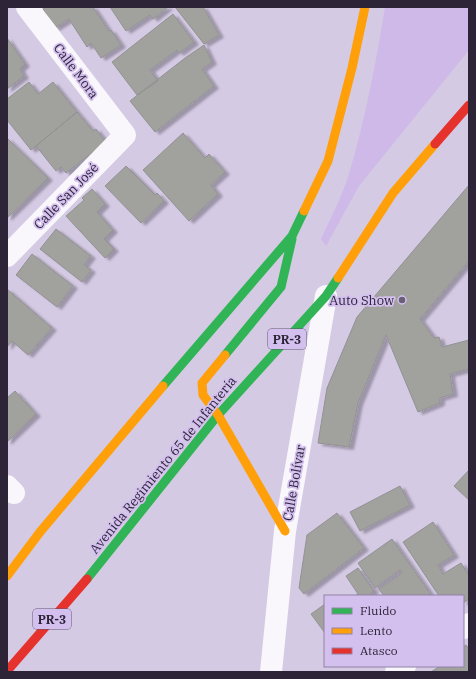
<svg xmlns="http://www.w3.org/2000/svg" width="476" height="679" font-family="'IBM Plex Serif',serif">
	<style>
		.green { fill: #ceb9e8 }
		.building { fill: #a1a19d; stroke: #929194; filter: url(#shadow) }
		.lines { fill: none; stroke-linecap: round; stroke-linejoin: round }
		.street { stroke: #f9f7fb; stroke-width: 22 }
		.fast { stroke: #30b455; stroke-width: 9 }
		.slow { stroke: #ff9f0a; stroke-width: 9 }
		.jam { stroke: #e5322d; stroke-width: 9 }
		.poi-dot { fill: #685f74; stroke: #d4c0ef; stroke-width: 1.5 }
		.labels { text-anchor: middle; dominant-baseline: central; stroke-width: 3.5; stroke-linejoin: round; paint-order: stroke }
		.shield { fill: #d4c0ef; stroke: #5f546e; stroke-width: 1 }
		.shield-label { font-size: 12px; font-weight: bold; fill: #2d2537 }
		.street-label { font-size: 13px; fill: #2d2537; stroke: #d4c0ef }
		.poi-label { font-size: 13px; fill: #2d2537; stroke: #d4c0ef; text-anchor: end }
	</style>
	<defs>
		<filter id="shadow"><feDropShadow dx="4.5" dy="2.5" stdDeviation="1" flood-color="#0004"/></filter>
	</defs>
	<rect width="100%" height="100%" fill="#d5cae4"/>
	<path class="green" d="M385,7H469V50L359,186L326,246L321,239C331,218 342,196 349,174C365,120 376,63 385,7Z"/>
	<path class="building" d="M46,7H93L109,31L111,30L121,45L101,58L91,43L87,47L69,19L55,28L43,9Z
		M110,7H168L153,19L150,15L126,31Z
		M175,7H203L219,35L204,44Z
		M173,14L194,42L179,53L177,50L150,70L158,81L137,95L112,62Z
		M7,38L25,64L20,69L24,76L7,89Z
		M204,45L212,62L202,69L214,86L155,132L130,101L185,58Z
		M29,82L38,94L53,82L77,112L31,150L7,120V99Z
		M77,112L93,131L96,129L106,142L66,173L61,167L56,171L36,146Z
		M183,133L205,158L209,154L225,172L211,185L218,194L189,221L143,170Z
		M7,138L48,178L7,218Z
		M126,166L155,195L157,193L164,201L141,223L105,186Z
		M469,185V261L420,319L434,338L439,337L442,347L469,340V369L450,374L453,394L440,398V403L418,412L386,335L358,403L349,447L318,443L327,388L357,317Z
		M92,189L105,204L97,212L113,230L104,239L114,249L105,258L66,216L84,200L82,198Z
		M56,229L91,256L84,265L91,270L82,282L40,249Z
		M32,254L73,286L57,307L16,275Z
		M7,289L52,328L28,355L12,341L7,347Z
		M15,391L36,414L7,442V398Z
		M469,470V500L454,486Z
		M400,486L410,505L360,531L350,512Z
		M337,513L364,548L304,594L299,588L307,535Z
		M433,522L454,555L438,565L443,574L461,563L469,576V599L463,603V596H439L403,542Z
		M392,539L432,596H384L379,589L402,573L400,570L375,588L358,563Z
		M358,568L374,591L370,594L371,596H355L358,594L346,576Z
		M325,604V633L311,614Z
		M466,645L469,649V672H431L440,666H463V647Z"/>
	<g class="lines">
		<path class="street" d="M7,256L125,135L27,7
			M7,486L14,493
			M463,628L469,624
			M271,672L285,531L326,296
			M396,672L405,666"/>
		<path class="fast" d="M225,355L281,287L292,239
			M163,386L292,236L304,211
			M87,579L218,415L326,296L338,278"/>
		<path class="slow" d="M304,211L328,161L352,68L365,7
			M338,278L393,193L435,144
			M225,355L202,383L203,395L218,415L285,531
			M7,576L40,532L163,386"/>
		<path class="jam" d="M435,144L469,105
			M7,671L87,579"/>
	</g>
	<circle class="poi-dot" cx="402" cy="300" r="4"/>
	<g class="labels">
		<g class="shield">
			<rect x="268" y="329" width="38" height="20" rx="3"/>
			<rect x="33" y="609" width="38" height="20" rx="3"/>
		</g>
		<g class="shield-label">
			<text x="287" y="339">PR-3</text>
			<text x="52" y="619">PR-3</text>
		</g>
		<g class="street-label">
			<text transform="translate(76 71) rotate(53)">Calle Mora</text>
			<text transform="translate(66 196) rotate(-46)">Calle San José</text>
			<text transform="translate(163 465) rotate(-51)">Avenida Regimiento 65 de Infantería</text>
			<text transform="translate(294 483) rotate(-80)">Calle Bolívar</text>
		</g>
		<g class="poi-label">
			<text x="394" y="300">Auto Show</text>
		</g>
	</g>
	<rect width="476" height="679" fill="none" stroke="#2d2537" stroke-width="16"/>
	<rect x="324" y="595" width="140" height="72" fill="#d4c0ef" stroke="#9182a5"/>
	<rect x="332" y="608" width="20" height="6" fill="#30b455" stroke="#9182a5"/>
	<text x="360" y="615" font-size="12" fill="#2d2537">Fluido</text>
	<rect x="332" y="628" width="20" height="6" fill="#ff9f0a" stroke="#9182a5"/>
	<text x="360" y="635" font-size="12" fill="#2d2537">Lento</text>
	<rect x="332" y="648" width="20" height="6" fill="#e5322d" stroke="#9182a5"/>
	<text x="360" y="655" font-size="12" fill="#2d2537">Atasco</text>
</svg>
